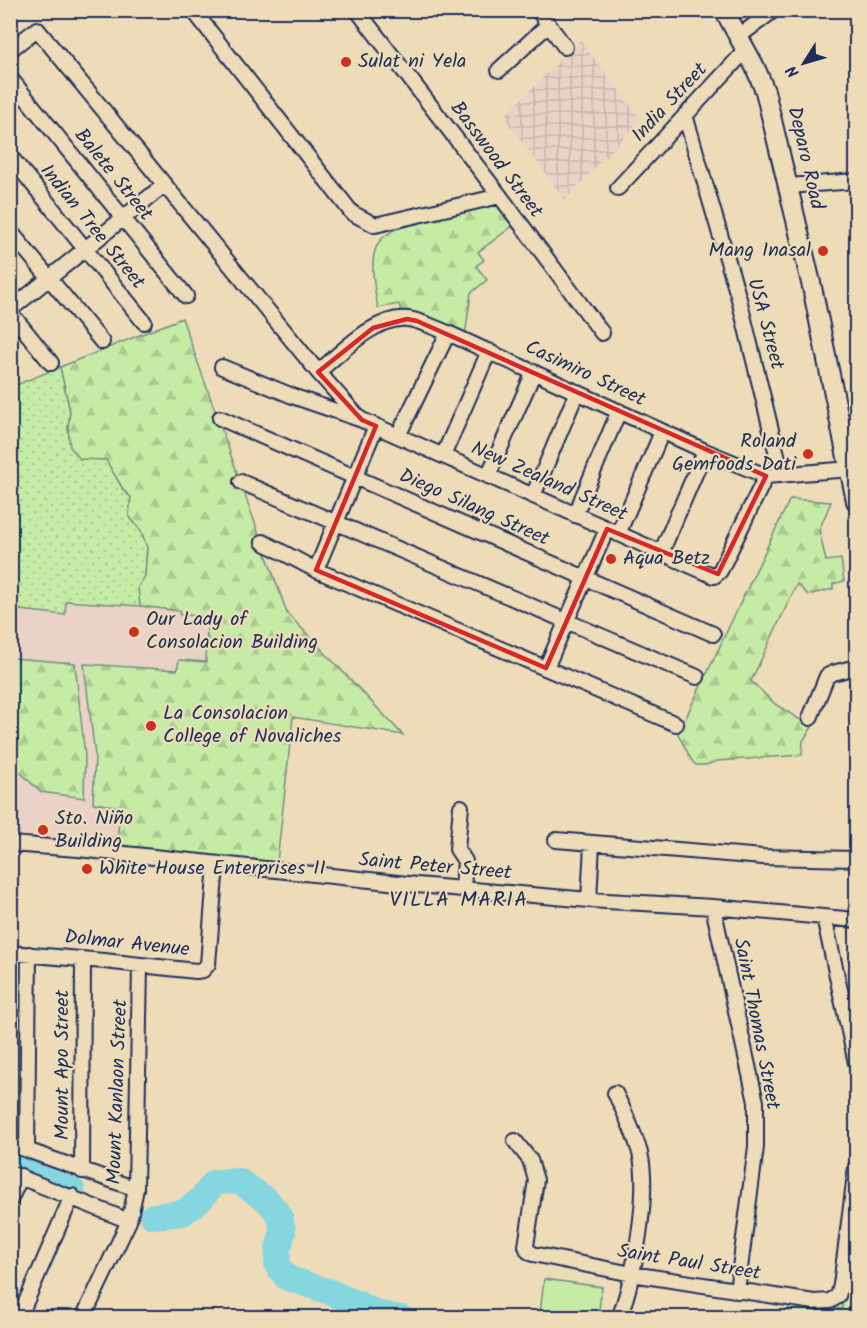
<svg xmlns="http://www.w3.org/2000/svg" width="867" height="1328" font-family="Kalam,sans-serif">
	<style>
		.built { fill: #ead2c7 }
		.industrial { fill: url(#industrial-grid) }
		.grass { fill: url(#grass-dots); stroke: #708d82; stroke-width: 1.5 }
		.forest { fill: url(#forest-firs); stroke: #708d82; stroke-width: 1.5 }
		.pitch { fill: #c6eba5; stroke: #708d82; stroke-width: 1.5 }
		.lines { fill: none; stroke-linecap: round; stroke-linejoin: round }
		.river { stroke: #85d6de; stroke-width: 26 }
		.minor-casing { stroke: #1b2f5e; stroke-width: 18 }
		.major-casing { stroke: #1b2f5e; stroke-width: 22 }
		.minor { stroke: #eedbb8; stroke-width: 14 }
		.major { stroke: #eedbb8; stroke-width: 18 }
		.marked { fill: none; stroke: #d62828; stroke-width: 4.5; stroke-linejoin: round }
		.poi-dot { fill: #c8321e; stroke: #eedbb8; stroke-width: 2 }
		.labels { text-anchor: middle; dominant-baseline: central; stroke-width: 4.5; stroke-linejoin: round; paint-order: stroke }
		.poi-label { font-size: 20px; fill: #1b2f5e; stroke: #eedbb8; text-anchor: start }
		.street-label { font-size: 20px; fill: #1b2f5e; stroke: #eedbb8 }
		.neighbourhood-label { font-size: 21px; letter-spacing: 1.5px; fill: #1b2f5e; stroke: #eedbb8 }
	</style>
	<defs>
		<pattern id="industrial-grid" width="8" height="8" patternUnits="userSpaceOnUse" patternTransform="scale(1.5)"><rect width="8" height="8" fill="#ead2c7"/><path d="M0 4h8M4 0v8" fill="none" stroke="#c8b5ad"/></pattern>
		<pattern id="grass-dots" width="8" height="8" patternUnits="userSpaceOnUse" patternTransform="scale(1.5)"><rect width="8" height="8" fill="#c6eba5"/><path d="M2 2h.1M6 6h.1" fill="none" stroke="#aaca90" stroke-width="1.8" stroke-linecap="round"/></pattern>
		<pattern id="forest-firs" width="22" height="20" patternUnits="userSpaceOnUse" patternTransform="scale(1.5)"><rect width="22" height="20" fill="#c6eba5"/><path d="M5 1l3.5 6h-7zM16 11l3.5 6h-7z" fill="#aaca90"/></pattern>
	</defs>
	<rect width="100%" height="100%" fill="#eedbb8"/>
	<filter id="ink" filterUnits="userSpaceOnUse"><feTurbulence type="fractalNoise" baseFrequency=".0167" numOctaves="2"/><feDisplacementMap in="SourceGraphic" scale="12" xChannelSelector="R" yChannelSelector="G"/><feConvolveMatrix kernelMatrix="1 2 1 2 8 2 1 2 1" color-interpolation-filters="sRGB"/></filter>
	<g filter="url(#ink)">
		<path class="built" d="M66,601L203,612L403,735L293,717L277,862L11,838L10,609L65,615Z"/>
		<path class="industrial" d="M580,40L641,119L565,200L504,117Z"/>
		<path class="grass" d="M60,367L70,411L68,428L80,459H106L124,491L131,497L129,516L141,531L147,547L145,576L139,587L140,606L66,601L65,615L11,609V387Z"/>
		<path class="forest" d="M497,202L514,225L478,252L484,260L476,266L487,280L471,293L465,336L402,315L399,304L378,308C375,291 368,260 378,244C393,218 468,209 497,202Z
			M182,318L287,613L403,735L293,717L277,862L86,845L87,836L117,838L121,807L93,803L95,756L84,664L177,670L179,660L206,662L207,625L205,616L180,615V611L140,606L138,587L145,576L147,547L141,531L129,516L131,497L124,491L106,460L80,459L70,447L68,428L70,411L60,367Z
			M790,499L831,502L819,530L826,561L841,559L844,581L833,584V589L808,595L797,584L751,681L775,704L812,727L803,741L802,755L717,761L706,765H696L692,761L678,734Z
			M11,658L75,663L85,756L84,798L41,792L11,764Z
			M11,780C20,792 19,801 18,816L11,815Z
			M855,1201L856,1317L788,1318L790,1303L842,1309Z"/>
		<path class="pitch" d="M544,1279L602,1287L598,1317L563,1318L540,1314Z"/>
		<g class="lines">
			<path class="river" d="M10,1166L72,1190
				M153,1216L183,1213L201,1199L215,1182L239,1181L268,1201L280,1216L283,1232L278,1249L277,1265L287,1278L330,1292L380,1314L401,1318"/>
			<defs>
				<path id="minor" d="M193,10L352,213L375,225L500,196
					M357,10L500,196L602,333
					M538,10L565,47
					M738,37L774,10
					M10,50L37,29L318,372L360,419
					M499,70L548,25
					M10,78L186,296
					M685,115L739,299L782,475
					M10,156L144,322
					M788,186L856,181
					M618,188L746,50
					M10,231L102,342
					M10,310L164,185
					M10,312L51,363
					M222,367L295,397L362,420L714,576L720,571L766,476
					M318,372C341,353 376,315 408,319C422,321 435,328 448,333L705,451L766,476L850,469
					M220,418L713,634
					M398,436L448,333
					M443,456L489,351
					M488,476L534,372
					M241,482L697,677
					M533,496L577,392
					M575,515L619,411
					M618,534L662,432
					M263,542L316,570L676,724
					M661,553L705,451
					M316,570L376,426
					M546,668L607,529
					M810,718L827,676L833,673L856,667
					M461,807L457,849L465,861L463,889
					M556,840L763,857L856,859
					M10,844L78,849L417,885L589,900L713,907L856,920
					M589,900L592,844
					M713,907L756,1102V1147L737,1291
					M824,917L856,1063
					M10,953L104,961L196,971L203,970L208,964L216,864
					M615,1093C625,1113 634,1132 640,1153C650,1192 634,1279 619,1318
					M515,1141L530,1160L536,1180L526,1246L528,1251L533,1254L632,1274L814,1302L830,1301L838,1296L841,1285L856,1167
					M10,1144L136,1189
					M27,1150L29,954
					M82,1171L83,959
					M10,1173L129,1221
					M10,1200L21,1176
					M19,1318L72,1196
					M83,1318L129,1221L136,1189L140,965"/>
				<path id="major" d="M724,10L755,67L765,91L812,287L856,501"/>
			</defs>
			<use href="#minor" class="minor-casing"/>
			<use href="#major" class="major-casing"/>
			<use href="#minor" class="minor"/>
			<use href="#major" class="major"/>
		</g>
	</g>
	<path class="marked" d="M407,319L417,321L766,476L718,574L607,529L546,668L316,570L376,426L362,420L318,372L373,328Z"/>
	<g class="poi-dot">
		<circle cx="346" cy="62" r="6"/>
		<circle cx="823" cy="251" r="6"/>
		<circle cx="808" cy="454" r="6"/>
		<circle cx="611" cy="559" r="6"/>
		<circle cx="134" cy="632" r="6"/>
		<circle cx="151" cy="726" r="6"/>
		<circle cx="43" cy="830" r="6"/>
		<circle cx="87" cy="869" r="6"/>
	</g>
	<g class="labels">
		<g class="poi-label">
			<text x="358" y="62">Sulat ni Yela</text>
			<text x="811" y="251" text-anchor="end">Mang Inasal</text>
			<text x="796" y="442" text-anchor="end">Roland<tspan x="796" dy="23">Gemfoods Dati</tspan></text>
			<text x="623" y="559">Aqua Betz</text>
			<text x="146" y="620">Our Lady of<tspan x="146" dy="23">Consolacion Building</tspan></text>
			<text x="163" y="714">La Consolacion<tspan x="163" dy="23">College of Novaliches</tspan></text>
			<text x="55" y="819">Sto. Niño<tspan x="55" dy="23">Building</tspan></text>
			<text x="99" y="869">White House Enterprises II</text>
		</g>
		<g class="street-label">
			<text transform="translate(670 103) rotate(-47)">India Street</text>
			<text transform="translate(805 158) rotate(77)">Deparo Road</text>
			<text transform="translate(496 160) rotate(53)">Basswood Street</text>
			<text transform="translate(113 175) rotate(51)">Balete Street</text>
			<text transform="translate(92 227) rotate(51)">Indian Tree Street</text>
			<text transform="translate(765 324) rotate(75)">USA Street</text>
			<text transform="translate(585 374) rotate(25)">Casimiro Street</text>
			<text transform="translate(549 482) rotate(24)">New Zealand Street</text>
			<text transform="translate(474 508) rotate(24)">Diego Silang Street</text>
			<text transform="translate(435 867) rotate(5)">Saint Peter Street</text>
			<text transform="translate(127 944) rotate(6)">Dolmar Avenue</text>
			<text transform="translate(756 1024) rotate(79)">Saint Thomas Street</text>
			<text transform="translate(63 1065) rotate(-90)">Mount Apo Street</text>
			<text transform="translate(118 1092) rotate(-88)">Mount Kanlaon Street</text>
			<text transform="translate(689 1263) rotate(9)">Saint Paul Street</text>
		</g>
		<g class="neighbourhood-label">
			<text x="459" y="900">VILLA MARIA</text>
		</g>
	</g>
	<rect width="867" height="1328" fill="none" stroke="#eedbb8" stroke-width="36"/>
	<rect x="18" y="18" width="831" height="1292" fill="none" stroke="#1b2f5e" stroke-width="2" filter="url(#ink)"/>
	<g transform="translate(804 63) rotate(233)" stroke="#eedbb8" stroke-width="4.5" paint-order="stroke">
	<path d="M0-4.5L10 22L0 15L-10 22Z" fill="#1b2f5e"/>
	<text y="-9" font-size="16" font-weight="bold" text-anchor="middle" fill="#1b2f5e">N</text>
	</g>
</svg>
